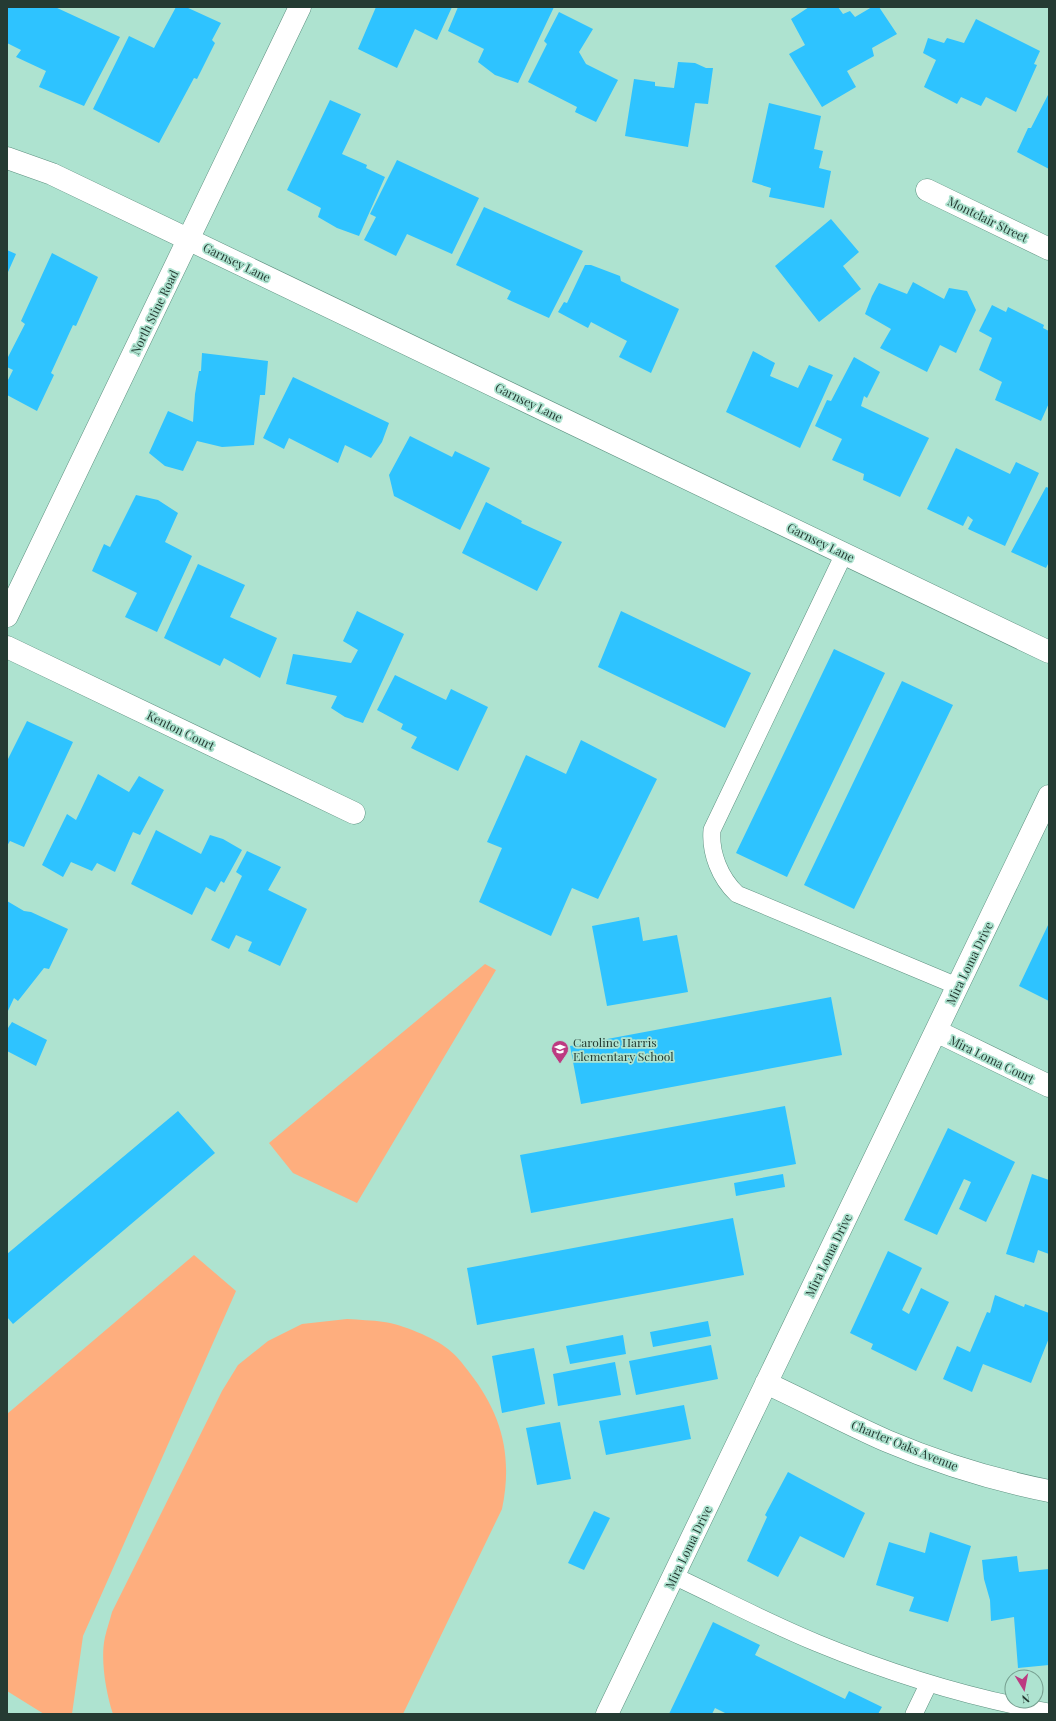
<svg xmlns="http://www.w3.org/2000/svg" width="1056" height="1721" font-family="'Playfair Display',serif">
	<style>
		.green { fill: #feae7e }
		.building { fill: #2ec3ff }
		.lines { fill: none; stroke-linecap: round; stroke-linejoin: round }
		.lane-casing { stroke: #5e9180; stroke-width: 18 }
		.street-casing { stroke: #5e9180; stroke-width: 23 }
		.lane { stroke: #fff; stroke-width: 17 }
		.street { stroke: #fff; stroke-width: 22 }
		.labels { text-anchor: middle; dominant-baseline: central; stroke-width: 3.5; stroke-linejoin: round; paint-order: stroke }
		.street-label { font-size: 12px; fill: #253b33; stroke: #aee3d0 }
		.poi-label { font-size: 12px; fill: #253b33; stroke: #aee3d0; text-anchor: start }
	</style>
	<rect width="100%" height="100%" fill="#aee3d0"/>
	<path class="green" d="M485,964L496,970L357,1203L293,1173L269,1143Z
		M194,1255L236,1291L83,1636L72,1714H44L7,1691V1414Z
		M347,1319C359,1320 372,1320 384,1322C401,1324 435,1338 448,1349C456,1355 463,1364 469,1372C502,1414 513,1456 502,1509L403,1714H113C106,1693 100,1659 105,1637C107,1628 110,1620 112,1612L222,1391L238,1365L268,1341L302,1324Z"/>
	<path class="building" d="M8,7H55L120,37L84,106L39,87L46,71L16,57L21,50L7,43Z
		M176,7H186L221,23L212,40L215,43L197,79L194,78L159,143L93,109L129,36L154,48Z
		M376,7H452L437,40L415,29L397,68L358,49Z
		M458,7H554L518,83L495,75L478,62L484,49L448,31Z
		M809,7H838L843,14L850,11L855,17L872,7H879L897,34L872,48L874,56L847,71L856,87L822,107L789,54L805,45L791,19Z
		M559,12L593,29L579,52L586,64L618,80L596,122L575,112L577,107L528,82L547,44L544,41Z
		M976,19L1040,51L1034,64L1037,65L1016,112L986,97L981,106L961,97L957,104L924,87L936,60L923,53L928,38L944,43L947,38L964,43Z
		M678,62L695,63L706,68H713L708,104L695,103L688,147L625,136L634,79L655,82V86L674,88Z
		M1049,93V169L1017,152L1028,128H1031Z
		M330,100L361,114L342,154L367,165L366,168L385,177L359,236L337,228L318,217L321,208L287,190Z
		M769,103L821,116L814,149L823,151L819,168L831,171L824,208L769,197L771,188L752,182Z
		M397,160L479,198L452,254L407,234L396,256L364,240L376,217L370,214Z
		M484,207L583,251L549,318L507,299L511,291L456,265Z
		M831,219L859,252L843,266L861,289L819,322L775,266Z
		M7,250L16,254L8,272L7,271Z
		M52,253L98,277L76,326L73,325L51,373L54,375L37,411L7,395V382L13,370L7,367V359L25,324L21,321Z
		M585,265H591L620,276L621,281L679,309L651,373L619,357L627,341L591,322L588,328L558,312L564,302L567,303Z
		M913,282L944,299L949,288L967,291L976,310L956,353L940,345L927,372L880,348L891,329L865,314L872,296L879,283L907,294Z
		M992,305L1006,312L1008,307L1044,325L1043,328L1049,331V403L1041,421L995,400L1002,382L979,370L992,338L979,331Z
		M753,351L775,363L770,376L798,388L809,365L833,375L800,448L726,412Z
		M202,353L268,361L265,395H260L254,445L222,447L197,441L183,471L165,466L149,453L168,411L193,422L195,394L199,371H201Z
		M854,357L880,372L867,398L864,396L861,406L929,438L900,497L863,480L864,474L832,460L842,439L815,426L827,400L831,401Z
		M293,377L389,423L382,442L371,458L345,445L338,463L289,438L284,449L263,438Z
		M410,436L452,457L455,451L490,468L460,530L394,496L389,475Z
		M956,448L1010,474L1016,462L1039,473L1005,546L968,529L973,520L968,516L963,526L927,509Z
		M1046,487L1049,488V562L1046,568L1011,552Z
		M136,495L158,500L178,513L165,542L192,556L157,632L125,617L137,593L92,571L104,544L110,547Z
		M486,502L522,521L521,523L562,542L537,591L462,553Z
		M198,564L245,585L230,617L277,638L260,678L224,658L220,666L164,638Z
		M357,611L404,634L363,723L345,717L331,708L337,696L286,684L293,654L351,663L358,650L343,641Z
		M621,611L751,673L725,728L598,667Z
		M834,649L885,673L787,877L736,853Z
		M395,675L446,700L451,689L488,707L458,771L411,748L417,737L401,729L403,724L377,710Z
		M902,681L953,705L854,909L804,885Z
		M27,721L73,742L24,847L10,841L7,846V761Z
		M581,740L657,779L598,899L572,888L551,936L479,902L502,848L487,842L526,755L566,774Z
		M98,774L129,792L139,776L164,790L140,835L133,832L115,872L97,863L92,871L71,862L63,877L42,865L67,814L76,820Z
		M156,830L201,854L210,835L223,839L242,850L224,883L221,881L215,892L206,887L192,915L131,884Z
		M247,851L281,867L268,890L307,909L280,966L248,951L252,942L236,935L229,949L211,940L242,876L236,872Z
		M7,901L24,911L31,912L68,929L49,969L44,968L18,1001L14,998L7,1013Z
		M639,917L643,941L677,935L688,992L607,1006L592,926Z
		M1049,923V1001L1019,986Z
		M831,997L842,1055L581,1104L570,1046Z
		M12,1022L47,1040L36,1066L7,1051V1028H8Z
		M785,1106L796,1164L531,1213L520,1155Z
		M178,1111L215,1153L13,1324L7,1317V1254Z
		M948,1128L1015,1162L986,1222L959,1209L971,1182L964,1179L937,1235L904,1220Z
		M783,1174L785,1187L736,1196L734,1183Z
		M1032,1174L1049,1180V1254L1038,1250L1034,1263L1006,1254Z
		M733,1218L744,1275L477,1325L467,1268Z
		M888,1251L922,1268L902,1310L909,1314L921,1288L949,1302L916,1371L871,1349L873,1344L850,1333Z
		M995,1295L1024,1307L1025,1304L1049,1313V1338L1031,1383L983,1364L972,1392L943,1379L957,1346L970,1352L987,1312L990,1313Z
		M708,1321L711,1336L653,1347L650,1332Z
		M623,1335L626,1354L570,1364L566,1346Z
		M711,1345L718,1379L636,1395L629,1361Z
		M534,1348L545,1404L502,1413L492,1356Z
		M615,1362L621,1395L558,1406L553,1374Z
		M684,1405L691,1439L606,1455L599,1421Z
		M560,1422L571,1479L537,1485L526,1428Z
		M788,1472L865,1513L844,1558L800,1536L778,1577L747,1561L767,1517L765,1515Z
		M594,1511L610,1518L584,1570L568,1563Z
		M930,1532L971,1546L948,1622L909,1611L914,1597L876,1585L889,1542L925,1553Z
		M1017,1556L1019,1572L1049,1569V1665L1018,1668L1014,1617L991,1621L990,1600L984,1579L982,1560Z
		M713,1622L760,1645L755,1655L845,1699L849,1691L882,1707L878,1714H727L715,1708L712,1714H669Z"/>
	<g class="lines">
		<defs>
			<path id="lane" d="M844,554L712,830C710,853 720,878 737,894L957,986
				M674,1576C721,1598 768,1623 817,1643C892,1674 969,1698 1049,1712
				M914,1714L928,1685"/>
			<path id="street" d="M7,158L52,174L1049,652
				M927,190L1049,249
				M7,616L300,7
				M7,647L354,813
				M936,1031L1049,1086
				M766,1383C807,1402 846,1423 887,1441C939,1463 994,1480 1049,1491
				M607,1714L1049,796"/>
		</defs>
		<use href="#lane" class="lane-casing"/>
		<use href="#street" class="street-casing"/>
		<use href="#lane" class="lane"/>
		<use href="#street" class="street"/>
	</g>
	<defs>
		<symbol id="school-pin" viewBox="-11 -11 22 30"><path d="M0 17L-7.5 6A9.5 9.5 0 1 1 7.5 6Z" fill="#bd3a81" stroke="#aee3d0"/><path d="M0-5L7-2L0 1L-7-2ZM-4 1L0 2.5L4 1V4Q0 6-4 4Z" fill="#fff"/></symbol>
	</defs>
	<g fill-rule="evenodd">
		<use href="#school-pin" x="550" y="1039" width="20" height="27"/>
	</g>
	<g class="labels">
		<g class="street-label">
			<text transform="translate(988 219) rotate(26)">Montclair Street</text>
			<text transform="translate(237 262) rotate(26)">Garnsey Lane</text>
			<text transform="translate(154 312) rotate(-64)">North Stine Road</text>
			<text transform="translate(529 402) rotate(26)">Garnsey Lane</text>
			<text transform="translate(821 542) rotate(26)">Garnsey Lane</text>
			<text transform="translate(181 730) rotate(26)">Kenton Court</text>
			<text transform="translate(969 963) rotate(-64)">Mira Loma Drive</text>
			<text transform="translate(992 1059) rotate(26)">Mira Loma Court</text>
			<text transform="translate(828 1255) rotate(-64)">Mira Loma Drive</text>
			<text transform="translate(905 1445) rotate(22)">Charter Oaks Avenue</text>
			<text transform="translate(688 1547) rotate(-64)">Mira Loma Drive</text>
		</g>
		<g class="poi-label">
			<text x="573" y="1042">Caroline Harris<tspan x="573" dy="14">Elementary School</tspan></text>
		</g>
	</g>
	<rect width="1056" height="1721" fill="none" stroke="#253b33" stroke-width="16"/>
	<g transform="translate(1024 1689) rotate(170)"><circle r="19" fill="#aee3d0" stroke="#77a091"/>
	<path d="M0-3L7 15L0 10L-7 15Z" fill="#bd3a81"/>
	<text y="-6" font-size="11" font-weight="bold" text-anchor="middle" fill="#253b33">N</text>
	</g>
</svg>
